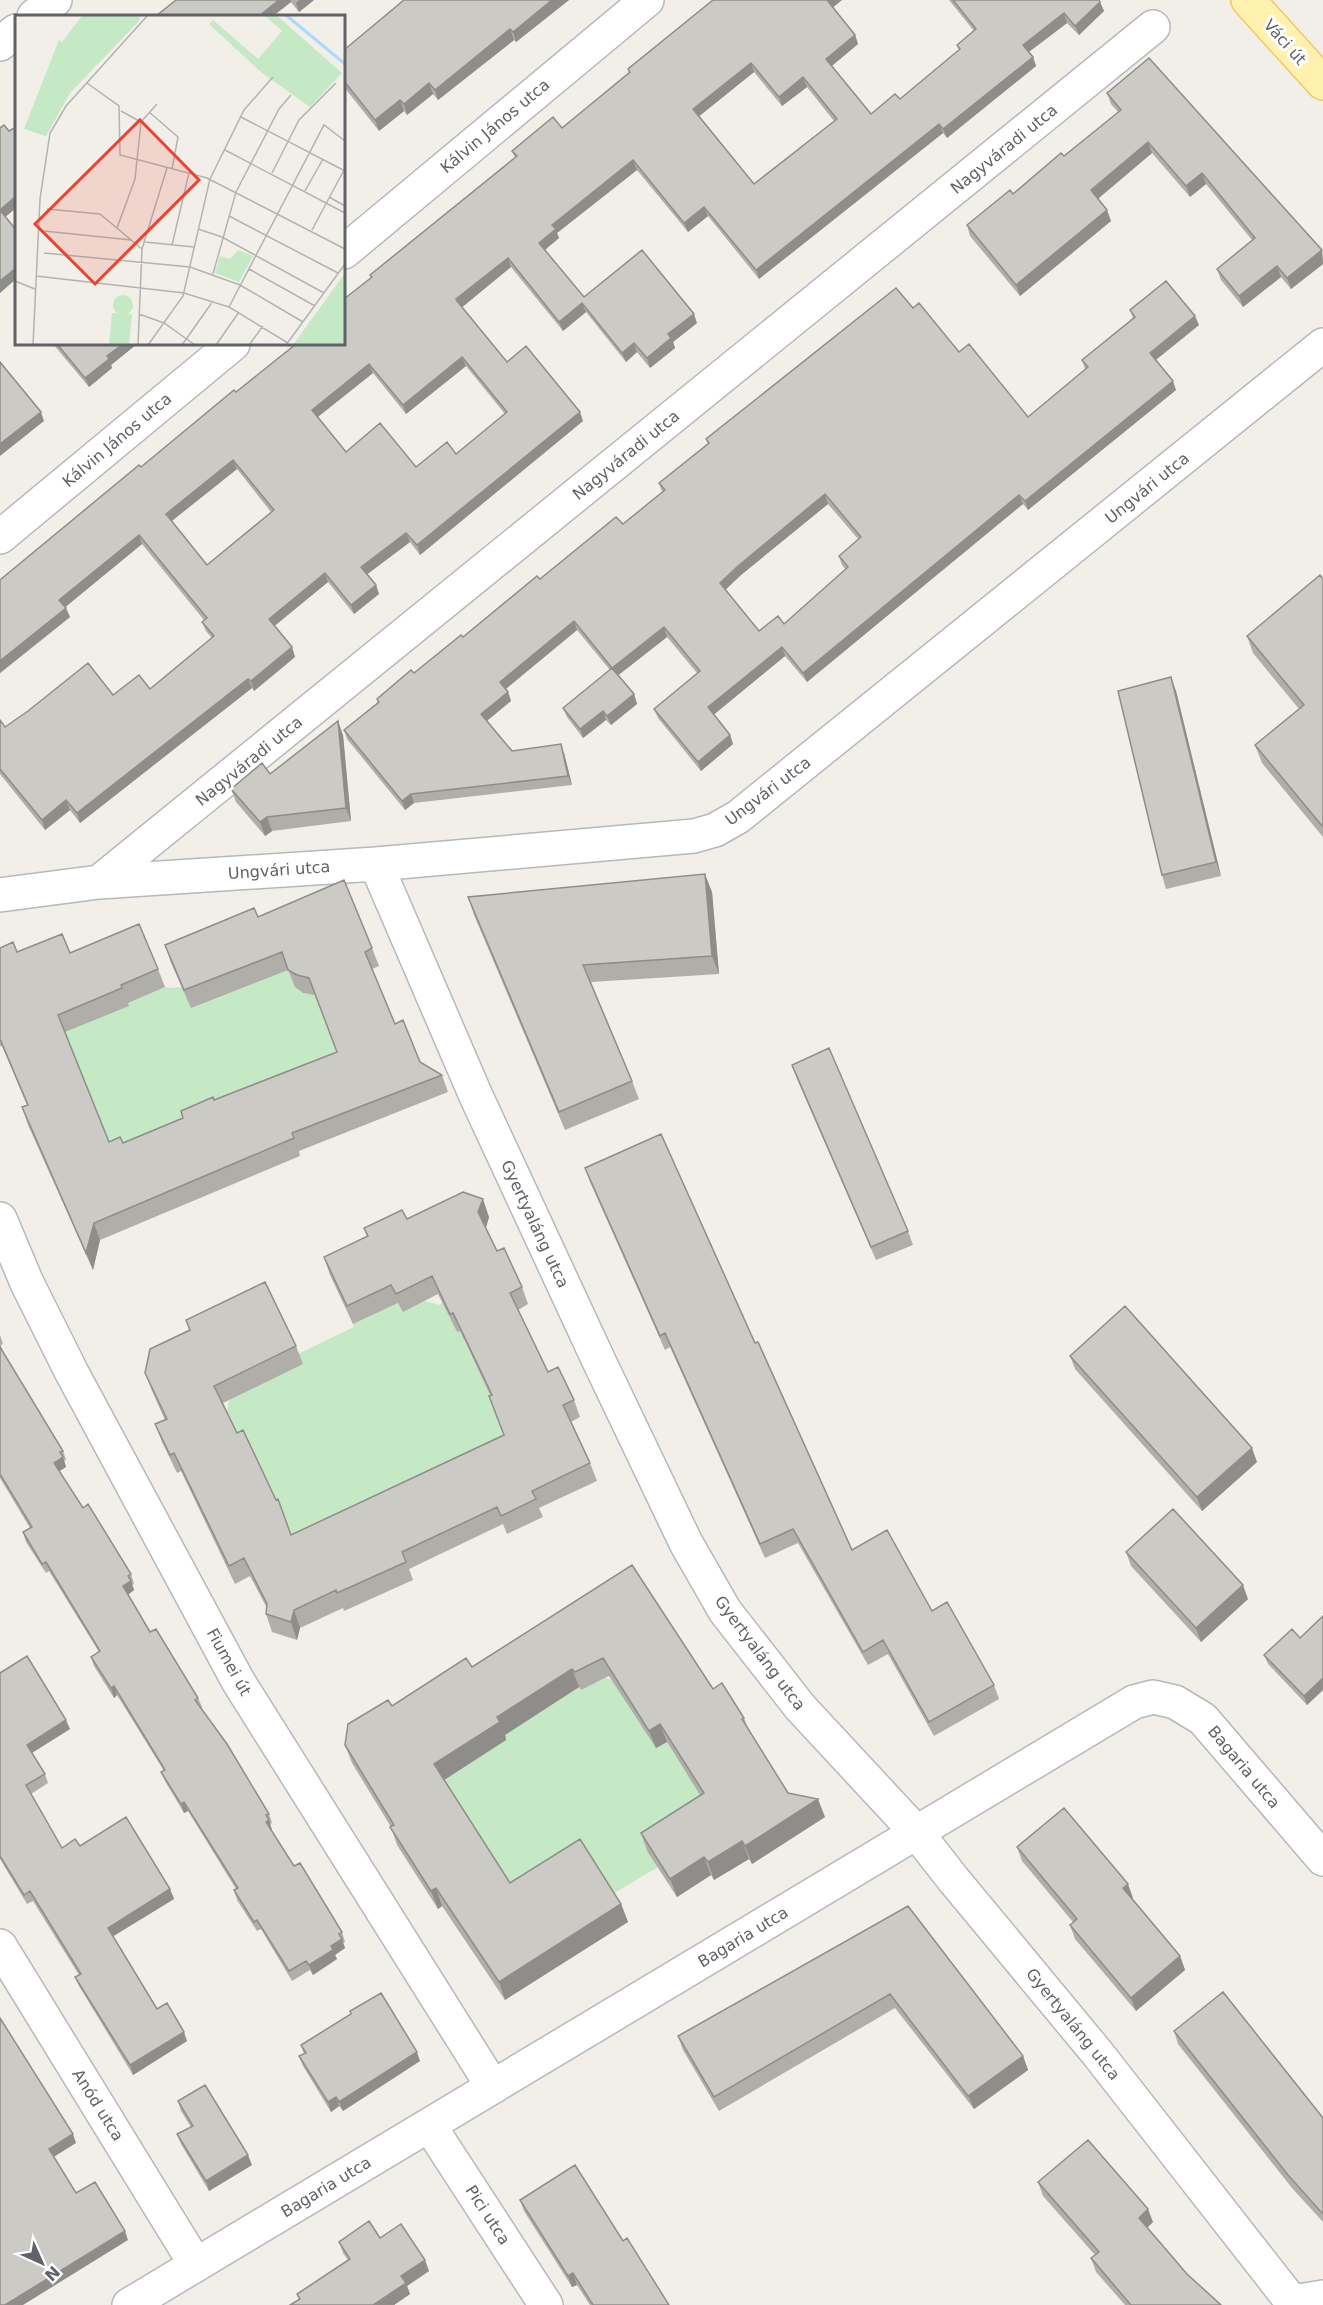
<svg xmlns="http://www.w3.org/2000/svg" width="1323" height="2305" font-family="'DejaVu Sans',sans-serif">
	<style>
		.green { fill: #c5e8c5 }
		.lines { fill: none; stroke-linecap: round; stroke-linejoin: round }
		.minor-casing { stroke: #b5b8bc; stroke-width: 36 }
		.primary-casing { stroke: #f2c960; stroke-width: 36 }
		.minor { stroke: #fff; stroke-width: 33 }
		.primary { stroke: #fff2af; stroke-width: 33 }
		.wall { fill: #afaea9; fill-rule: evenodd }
		.shaded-wall { fill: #8f8d8a }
		.building { fill: #cccac5; stroke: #8f8d8a; stroke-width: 1.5; fill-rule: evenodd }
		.labels { text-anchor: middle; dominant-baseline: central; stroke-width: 6; stroke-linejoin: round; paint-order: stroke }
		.street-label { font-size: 16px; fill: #5f6368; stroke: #fff }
		.inset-river { fill: none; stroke: #aadaff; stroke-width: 3 }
		.inset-road { fill: none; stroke: #b3b3b1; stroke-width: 1.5 }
		.view { fill: #ea4335; fill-opacity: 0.15; stroke: #ea4335; stroke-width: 3 }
		.inset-edge { fill: none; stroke: #5f6368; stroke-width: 3 }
	</style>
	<rect width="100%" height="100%" fill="#f1efe8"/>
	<path class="green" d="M288,970C293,982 298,998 314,993L340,1061L106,1164L54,1031L125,997L139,998L164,987L173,988Z
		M454,1295L446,1310L457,1332L468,1327L464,1341L493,1401L506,1442L295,1546L239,1453L226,1414L229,1401L237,1388L266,1381L302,1364L298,1354L354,1327L353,1324L398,1303L403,1311L425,1301L439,1305Z
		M606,1678L619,1682L656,1748L667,1742L686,1773L711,1797L648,1851L658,1867L611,1895L530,1913L436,1779L502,1731L579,1687L581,1690Z"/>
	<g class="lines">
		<defs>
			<path id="minor" d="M34,16L55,0
				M0,44L16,31
				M344,252L647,0
				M0,537L233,344
				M376,864L476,1096L598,1359L686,1543L725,1611L800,1707L917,1833L953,1879L1098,2054L1292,2302V2305
				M99,882L1153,27
				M0,895L99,882L376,864L694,836L715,830L738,817L1323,345
				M0,1219L27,1283L72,1373L238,1681L493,2087
				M0,1946L196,2265
				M429,2125L546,2305
				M1292,2302L1323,2297
				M129,2305L1134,1702L1153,1697L1175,1702L1203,1719L1323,1859"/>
			<path id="primary" d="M1248,0L1323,83"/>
		</defs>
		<use href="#minor" class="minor-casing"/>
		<use href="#primary" class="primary-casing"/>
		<use href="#minor" class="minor"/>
		<use href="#primary" class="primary"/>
	</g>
	<path class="wall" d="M176,0H314L299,12L291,2L273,16H156Z
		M569,0L516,42L514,40L438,100L433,94L407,115L404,111L379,131L344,87V50Z
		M713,0H842L833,7L855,35L858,44L832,66L871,114L900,99L959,50L957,45L974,31L949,0H1099L1104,11L1079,35L1067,23L1029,52L1033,57L1036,66L947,138L943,133L759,279L708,216L688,232L637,170L557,233L559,238L545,250L584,297L697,323L673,342L675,348L650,368L637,352L626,362L586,312L563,331L511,267L462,307L507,362L583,421L420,555L410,542L367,574L376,585L379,594L354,614L328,582L274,626L292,647L295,657L254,691L252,688L80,823L70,810L45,830L0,774V720L5,727L113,695L150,689L212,638L206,631L202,622L204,620L142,544L65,607L70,617L0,673V580L141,467L236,392L344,344L371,277L370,275L515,158L512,151L562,128L629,73L628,69ZM754,72L782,106L807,87L834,121L754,184L699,116ZM466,366L505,414L456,454L416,467L346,452L318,417L373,373L406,414ZM237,469L271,512L207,565L172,521Z
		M1107,93L1322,250L1323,264L1291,289L1281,277L1243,307L1221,280L1217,269L1252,240L1206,184L1190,197L1152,153L1098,199L1111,221L1020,296L970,236L967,225L1013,194L1064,156L1118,112L1111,104Z
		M913,308L1028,417L1085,369L1082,360L1133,318L1130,310L1199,325L1156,360L1176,390L1028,510L1023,504L807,682L785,656L713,715L730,735L733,744L701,771L658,718L654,709L697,673L667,637L618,675L634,694L637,704L611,725L606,720L583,738L567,717L563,708L610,670L577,630L506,689L508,692L511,701L487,721L512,751L564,753L572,785L414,803L405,810L347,739L344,730L378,702L377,699L414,673L540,579L623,524L662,492L659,483L708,444L706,439ZM828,504L859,540L839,556L842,565L846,570L784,624L759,631L725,590L741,575Z
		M53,344H137L111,365L112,368L89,387Z
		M1323,579V837L1262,763L1255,745L1299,709L1253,653L1247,636Z
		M1176,691L1221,876L1166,889L1162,875Z
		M343,735L351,821L272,831L265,836L236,802L231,789L270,774Z
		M712,892L719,974L591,982L632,1081L639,1099L565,1130L474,915L468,897Z
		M258,917L372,948L379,966L372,969L395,1024L420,1062L442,1075L448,1092L299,1151L300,1156L100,1240L93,1270L28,1125L22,1107L27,1105L2,1046H0V948L17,952L70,953L158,969L165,987L128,1003L129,1006L65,1032L109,1142L123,1143L183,1118L214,1100L337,1052L315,995L303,993L295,987L288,970L191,1008L171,963L165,945Z
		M792,1065L908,1231L913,1245L876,1260L797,1079Z
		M585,1168L755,1343L852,1550L932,1611L994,1685L999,1699L934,1736L888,1654L868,1665L798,1543L765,1558L670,1347L665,1350L590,1182Z
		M489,1217L486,1228L497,1251L522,1287L528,1304L518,1310L548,1372L574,1400L580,1417L571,1422L590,1463L597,1481L539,1508L543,1517L507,1534L503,1524L409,1569L413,1580L344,1611L343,1608L300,1628L297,1640L272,1632L266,1614L267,1608L250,1576L235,1584L181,1471L177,1473L162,1442L155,1424L165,1420L152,1391L145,1373L189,1330L186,1320L296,1346L303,1364L223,1403L237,1433L291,1535L504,1435L489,1396L490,1395L460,1331L457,1332L438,1294L403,1312L398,1303L353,1324L330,1275L324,1257L367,1237L364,1228L407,1219Z
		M0,1335L3,1344L1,1345L2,1351L63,1451L66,1460L64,1461L66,1467L59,1471L83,1508L131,1574L134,1584L132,1585L134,1590L128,1595L150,1632L198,1698L202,1707L201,1708L269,1814L272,1823L270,1824L272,1830H271L294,1866L342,1932L345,1942L343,1943L345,1948L335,1955L337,1959L313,1975L310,1970L292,1981L261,1929L257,1931L237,1900L234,1890L236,1889L188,1811L184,1813L165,1781L161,1772L164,1771L117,1695L114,1698L94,1666L91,1657L99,1652L49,1571L46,1573L26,1542L23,1532L30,1528L0,1478Z
		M1070,1356L1257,1462L1202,1511L1075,1369Z
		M1126,1552L1248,1599L1201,1642L1131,1566Z
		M632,1565L713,1689L744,1718L749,1731L788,1793L825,1817L752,1864L749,1859L714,1880L711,1875L677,1897L647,1851L641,1833L700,1795L667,1742L656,1748L609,1676L581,1690L579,1687L505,1735L506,1740L444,1780L510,1883L621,1904L628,1922L505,2000L442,1906L438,1909L397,1845L391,1827L352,1763L345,1745L392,1706L472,1667Z
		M1323,1616V1690L1307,1705L1268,1664L1264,1655L1300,1638Z
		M0,1673L70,1729L32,1753L45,1774L48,1783L31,1794L62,1848L80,1846L170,1889L174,1899L113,1936L157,2009L187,2041L133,2075L79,1986L75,1977L79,1975L33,1901L27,1904L0,1859Z
		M1017,1847L1133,1898L1132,1899L1180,1956L1185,1970L1136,2011L1075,1939L1070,1925L1073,1922L1022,1861Z
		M908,1906L1023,2056L1028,2070L974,2109L895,2008L719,2111L683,2050L678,2036Z
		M350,2011L420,2061L343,2111L339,2106L331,2112L303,2066L299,2056L304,2054L301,2045L351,2014Z
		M1174,2031L1323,2118V2222L1292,2188L1178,2044Z
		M178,2101L252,2165L209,2191L181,2144L177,2134L191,2127L181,2111Z
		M1038,2182L1153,2222L1147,2227L1187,2274L1221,2305H1125L1096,2272L1091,2258L1095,2255L1043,2196Z
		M520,2200L623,2241L669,2305H590L577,2285L572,2287L524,2211Z
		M380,2238L429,2271L407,2286L410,2294L394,2305H290L299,2300L297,2294L348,2260L343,2253L339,2242Z"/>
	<path class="shaded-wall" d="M279,0H291V2L273,16H259Z
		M299,0H314L299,12L296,3Z
		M552,0H569L516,42L513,32Z
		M827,0H842L831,9Z
		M1100,2L1104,11L1079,35L1075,26Z
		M1064,13L1067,23L1026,54L1023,45Z
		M510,29L514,40L438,100L435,90Z
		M855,35L858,44L829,68L826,59Z
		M1033,57L1036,66L947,138L943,129Z
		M751,63L754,72L697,118L693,109Z
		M803,77L807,87L782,106L779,97Z
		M429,83L433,94L407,115L404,104Z
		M400,100L404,111L379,131L375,120Z
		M939,124L943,133L759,279L756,270Z
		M1148,142L1152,153L1095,201L1091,190Z
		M633,160L637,170L557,233L559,238L542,252L539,243L552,225Z
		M1202,173L1206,184L1190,197L1186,186Z
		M16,196V208L3,219L0,210Z
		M704,207L708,216L688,232L684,223Z
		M1107,210L1111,221L1020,296L1016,285Z
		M1322,250L1323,264L1291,289L1287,278Z
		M508,258L511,267L460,309L456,299Z
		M1277,266L1281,277L1243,307L1239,296Z
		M16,268V279L0,293V281Z
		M582,303L586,312L563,331L559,322Z
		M694,314L697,323L673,342L675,348L650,368L647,358L668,334Z
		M1195,316L1199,325L1153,362L1150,353Z
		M634,343L637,352L626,362L622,353Z
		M123,344H137L111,365L112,368L89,387L85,378L107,356Z
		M462,357L466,366L406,414L403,405Z
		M369,364L373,373L315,419L312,410Z
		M1173,381L1176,390L1028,510L1025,501Z
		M41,412L44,421L0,456V444Z
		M580,412L583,421L420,555L417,545Z
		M233,460L237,469L169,523L166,514Z
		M825,494L828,504L741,575L723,592L720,583L738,566Z
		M1019,495L1023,504L807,682L803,673Z
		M406,533L410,542L365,576L361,567Z
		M139,535L142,544L63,609L59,600Z
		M325,573L328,582L272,628L269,619Z
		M376,585L379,594L354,614L351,605Z
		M66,608L70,617L0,673V661Z
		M574,621L577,630L503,691L500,682Z
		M664,627L667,637L616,677L612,668Z
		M292,647L295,657L254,691L251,681Z
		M782,647L785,656L711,717L708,707Z
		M1171,677L1176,691L1221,876L1216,862Z
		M248,679L252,688L80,823L77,813Z
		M508,692L511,701L484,723L481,714Z
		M634,694L637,704L611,725L607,716Z
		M603,711L606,720L583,738L580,729Z
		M338,721L343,735L351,821L346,808Z
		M730,735L733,744L701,771L698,762Z
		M561,744L564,753L572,785L568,776Z
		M411,794L414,803L405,810L402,801Z
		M66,800L70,810L45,830L42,820Z
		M267,817L272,831L265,836L260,822Z
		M705,874L712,892L719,974L712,956Z
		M483,1199L489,1217L485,1230L478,1212Z
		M94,1223L100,1240L93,1270L86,1253Z
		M1252,1448L1257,1462L1202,1511L1197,1497Z
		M63,1457L66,1467L58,1472L54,1463Z
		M131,1581L134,1590L126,1596L123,1586Z
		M1243,1585L1248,1599L1201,1642L1196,1628Z
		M294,1610L300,1628L297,1640L291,1622Z
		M572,1669L579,1687L505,1735L506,1740L441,1782L434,1764L497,1717Z
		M1323,1678V1690L1307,1705L1304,1696Z
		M114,1686L117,1695L114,1698L111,1688Z
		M66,1720L70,1729L30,1754L27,1745Z
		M660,1724L667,1742L656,1748L649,1731Z
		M818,1799L825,1817L752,1864L745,1846Z
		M184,1802L188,1811L184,1813L181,1804Z
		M269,1820L272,1830L270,1832L266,1822Z
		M742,1841L749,1859L714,1880L708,1862Z
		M704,1857L711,1875L677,1897L670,1879Z
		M1128,1884L1133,1898L1128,1902L1123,1888Z
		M436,1888L442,1906L438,1909L431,1891Z
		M170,1889L174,1899L112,1937L108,1928Z
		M621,1904L628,1922L505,2000L499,1982Z
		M342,1939L345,1948L335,1955L337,1959L313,1975L309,1965L331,1946Z
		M1180,1956L1185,1970L1136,2011L1131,1998Z
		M184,2032L187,2041L133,2075L130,2065Z
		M417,2052L420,2061L343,2111L339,2102Z
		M1023,2056L1028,2070L974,2109L968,2096Z
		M336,2097L339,2106L331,2112L328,2102Z
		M73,2134L76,2143L52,2158L49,2149Z
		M248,2155L252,2165L209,2191L206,2181Z
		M1148,2209L1153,2222L1144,2231L1139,2218Z
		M125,2231L128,2240L23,2305H5Z
		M425,2260L429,2271L407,2286L410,2294L394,2305H373L401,2276Z
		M573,2273L577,2285L572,2287L568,2276Z"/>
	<path class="building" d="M176,0H279L259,16H156Z
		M404,0H552L513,32L510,29L435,90L429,83L404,104L400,100L375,120L344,81V50Z
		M713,0H827L855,35L826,59L871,114L895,94L900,99L960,49L957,45L976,29L953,0H1099L1100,2L1075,26L1064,13L1023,45L1033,57L943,129L939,124L756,270L704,207L684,223L633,160L552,225L556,229L539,243L584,297L642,250L694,314L668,334L671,338L647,358L634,343L622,353L582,303L559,322L508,258L456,299L457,301L507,362L526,346L580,412L417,545L406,533L361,567L376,585L351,605L325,573L269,619L292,647L251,681L248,679L77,813L66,800L42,820L0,769V720L5,727L28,711L88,663L113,695L139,675L150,689L214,636L202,622L207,618L139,535L59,600L66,608L0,661V580L139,465L141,467L234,390L236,392L296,344H344V299L372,277L370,275L517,156L512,151L553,117L562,128L630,72L628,69ZM751,63L779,97L803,77L837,119L754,184L693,109ZM462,357L507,412L456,454L447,442L416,467L380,423L346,452L312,410L369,364L403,405ZM233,460L274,510L207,565L166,514Z
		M1149,58L1322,250L1287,278L1277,266L1239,296L1217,269L1255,238L1202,173L1186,186L1148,142L1091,190L1107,210L1016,285L967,225L1010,190L1013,194L1061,153L1064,156L1121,110L1107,93Z
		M4,125L9,131L16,127V196L0,210L16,230V268L0,281V128Z
		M1166,281L1195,316L1150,353L1173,381L1025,501L1019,495L803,673L782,647L708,707L730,735L698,762L654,709L700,671L664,627L612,668L634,694L607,716L603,711L580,729L563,708L612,668L574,621L500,682L508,692L481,714L512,751L561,744L568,776L411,794L402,801L344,730L379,702L377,699L411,670L414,673L461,635L463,637L537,576L540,579L616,517L623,524L665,490L659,483L709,443L706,439L896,288L913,308L919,303L959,352L969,344L1028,417L1088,367L1082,360L1135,317L1130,310ZM825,494L861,537L839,556L848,567L784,624L778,616L759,631L720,583L738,566Z
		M57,344H123L107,356L109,359L85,378Z
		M0,362L41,412L0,444Z
		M1320,575L1323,579V827L1255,745L1304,705L1247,636Z
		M1171,677L1216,862L1162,875L1118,691Z
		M338,721L346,808L267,817L260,822L231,789L262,763L270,774Z
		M705,874L712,956L583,965L632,1081L559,1112L468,897Z
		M344,880L372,948L365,952L395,1024L403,1020L420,1062L442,1075L292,1133L294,1138L94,1223L86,1253L22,1107L28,1105L0,1039V948L13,942L17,952L62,934L70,953L139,924L158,969L121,985L122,988L58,1015L109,1142L120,1137L123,1143L183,1118L181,1111L213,1097L214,1100L337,1052L309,978L297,975L288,970L282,952L184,990L165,945L254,908L258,917Z
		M829,1048L908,1231L871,1247L792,1065Z
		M661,1134L755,1343L758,1342L852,1550L887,1530L932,1611L947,1602L994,1685L929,1722L883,1640L863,1652L793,1529L760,1544L665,1333L660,1336L585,1168Z
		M463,1192L483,1199L478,1212L497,1251L504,1248L522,1287L510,1293L548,1372L558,1367L574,1400L563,1405L590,1463L532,1491L536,1499L501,1516L497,1507L402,1552L406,1562L337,1593L336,1590L294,1610L291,1622L266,1614L267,1604L244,1558L229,1566L174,1453L170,1455L155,1424L167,1419L145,1373L150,1349L190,1330L186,1320L265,1282L296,1346L214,1386L237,1433L243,1430L276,1500L278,1499L291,1535L504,1435L489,1396L492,1395L453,1313L450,1314L432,1276L396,1294L391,1285L347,1306L324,1257L368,1236L364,1228L402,1210L407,1219Z
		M1125,1306L1252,1448L1197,1497L1070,1356Z
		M0,1347L63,1451L60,1452L63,1457L54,1463L83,1508L88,1504L131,1574L128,1576L131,1581L123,1586L150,1632L156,1629L198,1698L195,1700L227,1744L269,1814L266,1815L269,1820L266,1822L294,1866L300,1863L342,1932L339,1934L342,1939L331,1946L333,1950L309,1965L306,1961L289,1971L257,1920L254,1922L234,1890L238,1888L184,1802L181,1804L161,1772L165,1770L114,1686L111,1688L91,1657L100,1651L46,1562L42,1564L23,1532L32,1527L0,1474Z
		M1173,1509L1243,1585L1196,1628L1126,1552Z
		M632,1565L713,1689L722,1683L744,1718L742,1719L788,1793L818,1799L745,1846L742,1841L708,1862L704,1857L670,1879L641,1833L704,1793L660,1724L649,1731L603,1658L575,1672L572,1669L497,1717L500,1722L434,1764L510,1883L580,1839L621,1904L499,1982L436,1888L431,1891L390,1827L394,1825L345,1745L348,1724L388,1700L392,1706L466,1658L472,1667Z
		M1323,1616V1678L1304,1696L1264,1655L1292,1629L1300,1638Z
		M27,1656L66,1720L27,1745L45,1774L26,1785L62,1848L75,1839L80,1846L126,1817L170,1889L108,1928L157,2009L167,2003L184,2032L130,2065L75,1977L81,1974L30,1891L24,1895L0,1856V1673Z
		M1064,1808L1128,1884L1123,1888L1180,1956L1131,1998L1070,1925L1077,1919L1017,1847Z
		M908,1906L1023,2056L968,2096L890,1994L714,2097L678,2036Z
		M1223,1992L1323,2118V2214L1288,2175L1174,2031Z
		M381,1993L417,2052L339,2102L336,2097L328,2102L299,2056L306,2053L301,2045L351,2014L350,2011Z
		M0,2018L73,2134L49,2149L76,2193L95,2182L125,2231L5,2305H0Z
		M205,2085L248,2155L206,2181L177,2134L193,2126L178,2101Z
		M1088,2140L1148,2209L1139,2218L1187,2274L1221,2305H1131L1091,2258L1099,2252L1038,2182Z
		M575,2165L623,2241L627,2238L669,2305H593L573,2273L568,2276L520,2200Z
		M369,2221L380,2238L401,2224L425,2260L401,2276L406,2283L373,2305H290L300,2299L297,2294L350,2259L339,2242Z"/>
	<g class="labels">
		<g class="street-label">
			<text transform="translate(1285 42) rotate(48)">Váci út</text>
			<text transform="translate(495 126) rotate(-40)">Kálvin János utca</text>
			<text transform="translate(1004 149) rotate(-39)">Nagyváradi utca</text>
			<text transform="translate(117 440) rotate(-40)">Kálvin János utca</text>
			<text transform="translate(626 455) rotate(-39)">Nagyváradi utca</text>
			<text transform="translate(1147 488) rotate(-39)">Ungvári utca</text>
			<text transform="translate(249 761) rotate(-39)">Nagyváradi utca</text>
			<text transform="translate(768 791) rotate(-37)">Ungvári utca</text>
			<text transform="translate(279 870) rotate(-4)">Ungvári utca</text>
			<text transform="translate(535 1224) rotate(65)">Gyertyaláng utca</text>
			<text transform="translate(760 1653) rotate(53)">Gyertyaláng utca</text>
			<text transform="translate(229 1662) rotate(61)">Fiumei út</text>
			<text transform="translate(1244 1767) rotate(50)">Bagaria utca</text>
			<text transform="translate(743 1937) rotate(-31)">Bagaria utca</text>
			<text transform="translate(1073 2024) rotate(51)">Gyertyaláng utca</text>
			<text transform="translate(98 2105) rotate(58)">Anód utca</text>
			<text transform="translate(326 2187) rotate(-31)">Bagaria utca</text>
			<text transform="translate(488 2215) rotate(57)">Pici utca</text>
		</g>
	</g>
	<g transform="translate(15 15)">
		<rect width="330" height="330" fill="#f1efe8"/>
		<path d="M68,0H122L125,5L55,78L31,121L9,114L44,25L47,27ZM249,0H261L327,58L295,92L246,57L194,9L198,5L243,44L267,16ZM223,235L238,241L224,267L200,258L205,241L215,244ZM330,258V330H278ZM98 290a10 10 0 1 1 20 0a10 10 0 1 1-20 0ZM97,298L117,299L114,330H94Z" fill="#c5e8c5"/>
		<path class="inset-river" d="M271,0L330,49"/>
		<path class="inset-road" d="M72,68L104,91L105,140L192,163L330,234M106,96L126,107M134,97L163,122L157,154M226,102L330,156M210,135L330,198M257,158L284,105L321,68M290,176L308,144M314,182L330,191M32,194L85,199L127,234M214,201L323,258M102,213L120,164L126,107L142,89M183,214L207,222L309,278M297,215L329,155M29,216L116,225M130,227L179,232M157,230L174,158M29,238L175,252L225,270L288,307M234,254L300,291M198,259L221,177L264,94L276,80M21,261L169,278L214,292L273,328M0,266L20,274M214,292L309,110L330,126M124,299L149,308L180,330M18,330L25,184L35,118L51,91L133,0M123,330L127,234L152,153M133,330L168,281L195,164L229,95L258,62M167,330L198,286M201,330L224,297M234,330L248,311M271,330L330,249"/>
		<path class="view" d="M125,105L184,165L80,269L20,209Z"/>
		<rect width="330" height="330" class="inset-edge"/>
	</g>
	<g transform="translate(42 2263) rotate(135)" stroke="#ffffff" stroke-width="4.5" paint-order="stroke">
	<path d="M0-4.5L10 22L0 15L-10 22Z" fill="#5f6368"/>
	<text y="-9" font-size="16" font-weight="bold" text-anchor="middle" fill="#5f6368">N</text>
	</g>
</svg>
